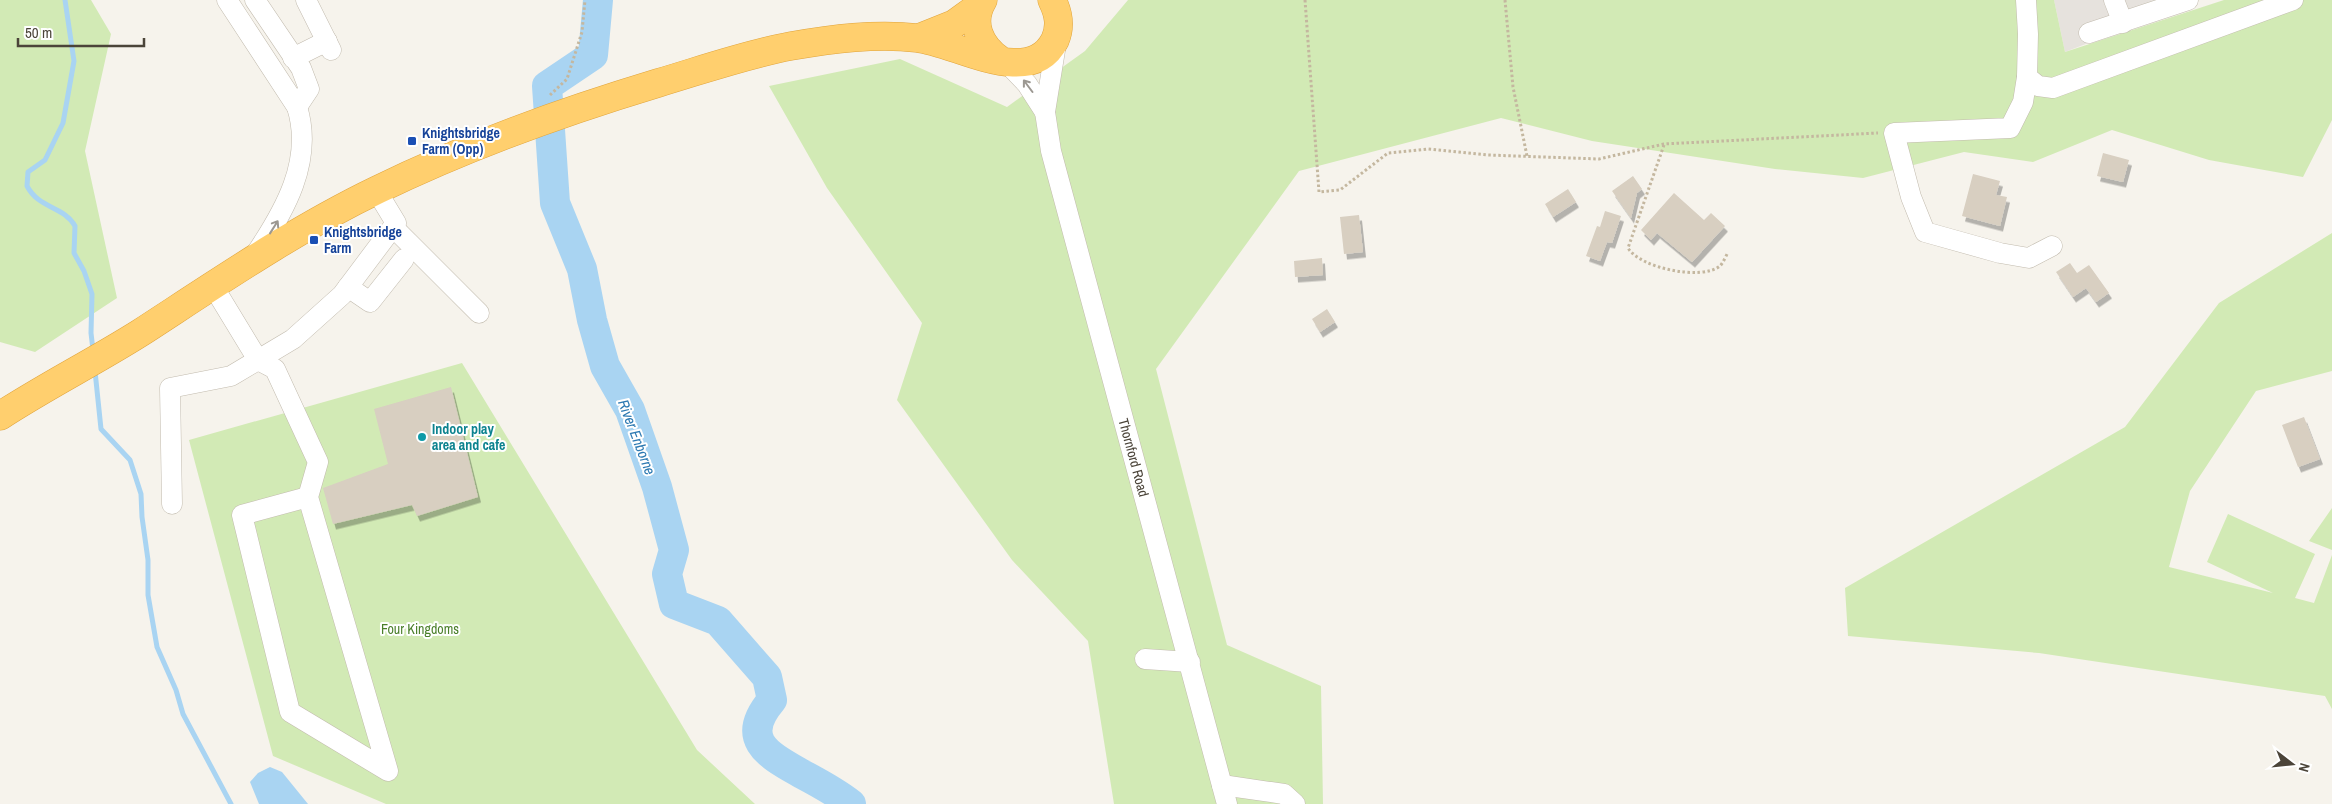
<svg xmlns="http://www.w3.org/2000/svg" width="2332" height="804" font-family="'Archivo Narrow',sans-serif">
	<style>
		.industrial { fill: #e6e2dd }
		.green { fill: #d2eab5 }
		.water { fill: #a9d4f2 }
		.lines { fill: none; stroke-linecap: round; stroke-linejoin: round }
		.stream { stroke: #a9d4f2; stroke-width: 5 }
		.river { stroke: #a9d4f2; stroke-width: 30 }
		.building { fill: #d8cfc1; filter: url(#shadow) }
		.minor-casing { stroke: #c2bbae; stroke-width: 21 }
		.highway-casing { stroke: #e0a43c; stroke-width: 29 }
		.path { stroke: #c4b79f; stroke-width: 3; stroke-dasharray: 2.5 2.5; stroke-linecap: butt }
		.minor { stroke: #fff; stroke-width: 20 }
		.highway { stroke: #ffcf6e; stroke-width: 28 }
		.oneway { stroke: #9c9892 }
		.transit-dot { fill: #1a4fb4; stroke: #fff; stroke-width: 2 }
		.culture-dot { fill: #0f9aa8; stroke: #fff; stroke-width: 2 }
		.labels { text-anchor: middle; dominant-baseline: central; stroke-width: 4; stroke-linejoin: round; paint-order: stroke }
		.transit-label { font-size: 14px; font-weight: bold; fill: #164399; stroke: #fff; text-anchor: start }
		.culture-label { font-size: 14px; font-weight: bold; fill: #0d838f; stroke: #fff; text-anchor: start }
		.street-label { font-size: 14px; fill: #4b4439; stroke: #fff }
		.park-label { font-size: 14px; fill: #4a7f2a; stroke: #fff }
		.water-label { font-size: 15px; font-style: italic; fill: #2e7ab2; stroke: #fff }
	</style>
	<defs>
		<filter id="shadow"><feDropShadow dx="3" dy="5.5" stdDeviation="0" flood-color="#0004"/></filter>
	</defs>
	<rect width="100%" height="100%" fill="#f6f3ec"/>
	<path class="industrial" d="M2054,0H2199L2065,52Z"/>
	<path class="green" d="M0,0H91L111,34L85,151L117,298L35,352L0,342Z
		M1128,0H2054L2065,52L2224,0H2332V120L2303,177L2209,160L2112,130L2033,162L1964,152L1863,178L1775,169L1592,141L1501,118L1299,171L1156,369L1227,645L1321,686L1323,804H1114L1088,641L1012,560L897,400L922,323L827,188L769,86L900,59L1007,107L1085,51Z
		M2332,233V371L2256,391L2190,491L2169,567L2273,593L2207,562L2228,514L2315,554L2295,598L2314,603L2332,555V709L2325,696L2039,653L1848,636L1845,588L2125,427L2219,303Z
		M462,363L697,750L755,804H386L273,756L189,440Z
		M2332,508V550L2309,541Z"/>
	<path class="water" d="M270,767L282,772L308,804H259L250,782L258,773Z"/>
	<g class="lines">
		<path class="stream" d="M65,0L74,61L63,123L45,160L28,172L27,186C39,209 64,206 75,226L74,253L84,271L92,294L91,333L93,350
			M95,371L101,429L130,460L141,494L142,517L148,560V595L157,647L176,690L183,714L231,804"/>
		<path class="river" d="M598,0L593,55L547,86L555,203L582,269L592,320L605,366L630,410L657,487L674,550L667,574L674,604L718,621L767,677L772,700C738,740 769,755 802,774C819,783 836,792 851,804"/>
	</g>
	<path class="building" d="M2103,153L2129,160L2123,182L2097,176Z
		M1973,174L2000,181L1996,195L2007,197L2000,226L1962,216Z
		M1633,176L1642,189L1637,193L1631,218L1612,191Z
		M1568,189L1576,202L1553,217L1545,204Z
		M1674,193L1704,220L1711,213L1725,226L1692,262L1657,233L1651,240L1641,230Z
		M1605,211L1621,216L1612,243L1607,242L1600,261L1586,256L1597,226L1600,227Z
		M1359,215L1363,252L1344,254L1340,217Z
		M1322,258L1323,275L1295,277L1294,261Z
		M2070,263L2077,273L2089,265L2109,293L2096,302L2086,288L2073,297L2056,272Z
		M1327,309L1335,322L1320,332L1312,319Z
		M451,387L478,497L417,516L412,505L333,524L323,488L388,464L374,409Z
		M2304,417L2320,459L2298,467L2282,425Z"/>
	<g class="lines">
		<defs>
			<g id="minor">
				<path d="M227,0L297,107C314,161 284,212 255,255"/>
				<path d="M255,0L301,68L309,89L297,107"/>
				<path d="M306,0L331,50"/>
				<path d="M2026,0L2028,34L2027,77L2038,86L2053,88L2293,0"/>
				<path d="M2114,0L2123,23"/>
				<path d="M2089,33L2188,0"/>
				<path id="s1" d="M1057,38L1045,112L1051,151L1227,804"/>
				<path d="M293,58L327,41"/>
				<path d="M1007,63L1027,84L1045,112"/>
				<path d="M2027,77L2023,102L2010,128L1894,133L1911,197L1925,232L2000,253L2029,258L2052,246"/>
				<path d="M394,228L479,313"/>
				<path d="M213,286L258,360L275,369L318,462L308,497L242,515L290,712L388,771L308,497"/>
				<path d="M348,287L370,302L404,259"/>
				<path d="M172,504L170,388L231,376L293,339L342,295L396,223L376,190"/>
				<path d="M1145,659L1190,662"/>
				<path d="M1222,785L1284,794L1295,804"/>
			</g>
			<path id="highway" d="M983,0C969,23 980,46 1000,60
				M919,38L954,24L979,6
				M0,416C46,386 94,362 140,333C217,283 294,230 377,190C467,146 562,112 658,83C702,70 747,54 791,46C832,39 876,33 917,38C956,42 1030,90 1055,40C1061,26 1059,14 1052,0"/>
		</defs>
		<use href="#minor" class="minor-casing"/>
		<use href="#highway" class="highway-casing"/>
		<path class="path" d="M1305,0L1319,192L1340,190L1388,153L1428,149L1488,155L1599,159L1664,144L1878,133
			M1505,0L1513,87L1527,156
			M550,95L567,79L582,32L585,0
			M1664,145L1628,248C1640,268 1701,281 1720,266C1723,263 1726,256 1728,252"/>
		<use href="#minor" class="minor"/>
		<use href="#highway" class="highway"/>
	</g>
	<defs><path id="oneway-shaft" d="M-6 0H5M1.5-3L5.5 0L1.5 3" fill="none" stroke-width="1.6" stroke-linecap="round" stroke-linejoin="round" transform="scale(1.25)"/></defs>
	<g class="oneway">
		<use href="#oneway-shaft" transform="translate(1028 86) rotate(-127)"/>
		<use href="#oneway-shaft" transform="translate(274 227) rotate(-58)"/>
	</g>
	<g class="transit-dot">
		<rect x="407" y="136" width="10" height="10" rx="2.5"/>
		<rect x="309" y="235" width="10" height="10" rx="2.5"/>
	</g>
	<circle class="culture-dot" cx="422" cy="437" r="5"/>
	<g class="labels">
		<g class="transit-label">
			<text x="422" y="133">Knightsbridge<tspan x="422" dy="16">Farm (Opp)</tspan></text>
			<text x="324" y="232">Knightsbridge<tspan x="324" dy="16">Farm</tspan></text>
		</g>
		<g class="culture-label">
			<text x="432" y="429">Indoor play<tspan x="432" dy="16">area and cafe</tspan></text>
		</g>
		<g class="street-label">
			<text stroke="none"><textPath href="#s1" startOffset="432">Thornford Road</textPath></text>
		</g>
		<g class="park-label">
			<text x="420" y="629">Four Kingdoms</text>
		</g>
		<g class="water-label">
			<text transform="translate(637 437) rotate(69)">River Enborne</text>
		</g>
	</g>
	<g transform="translate(2292 764) rotate(106)" stroke="#ffffff" stroke-width="4" paint-order="stroke">
	<path d="M0-4L9 19L0 12L-9 19Z" fill="#4b4439"/>
	<text y="-8" font-size="14" font-weight="bold" text-anchor="middle" fill="#4b4439">N</text>
	</g>
	<path d="M18 38v8h126v-8" fill="none" stroke="#4b4439" stroke-width="2.5"/>
	<text x="25" y="38" font-size="15" fill="#4b4439" stroke="#ffffff" stroke-width="4" paint-order="stroke">50 m</text>
</svg>
